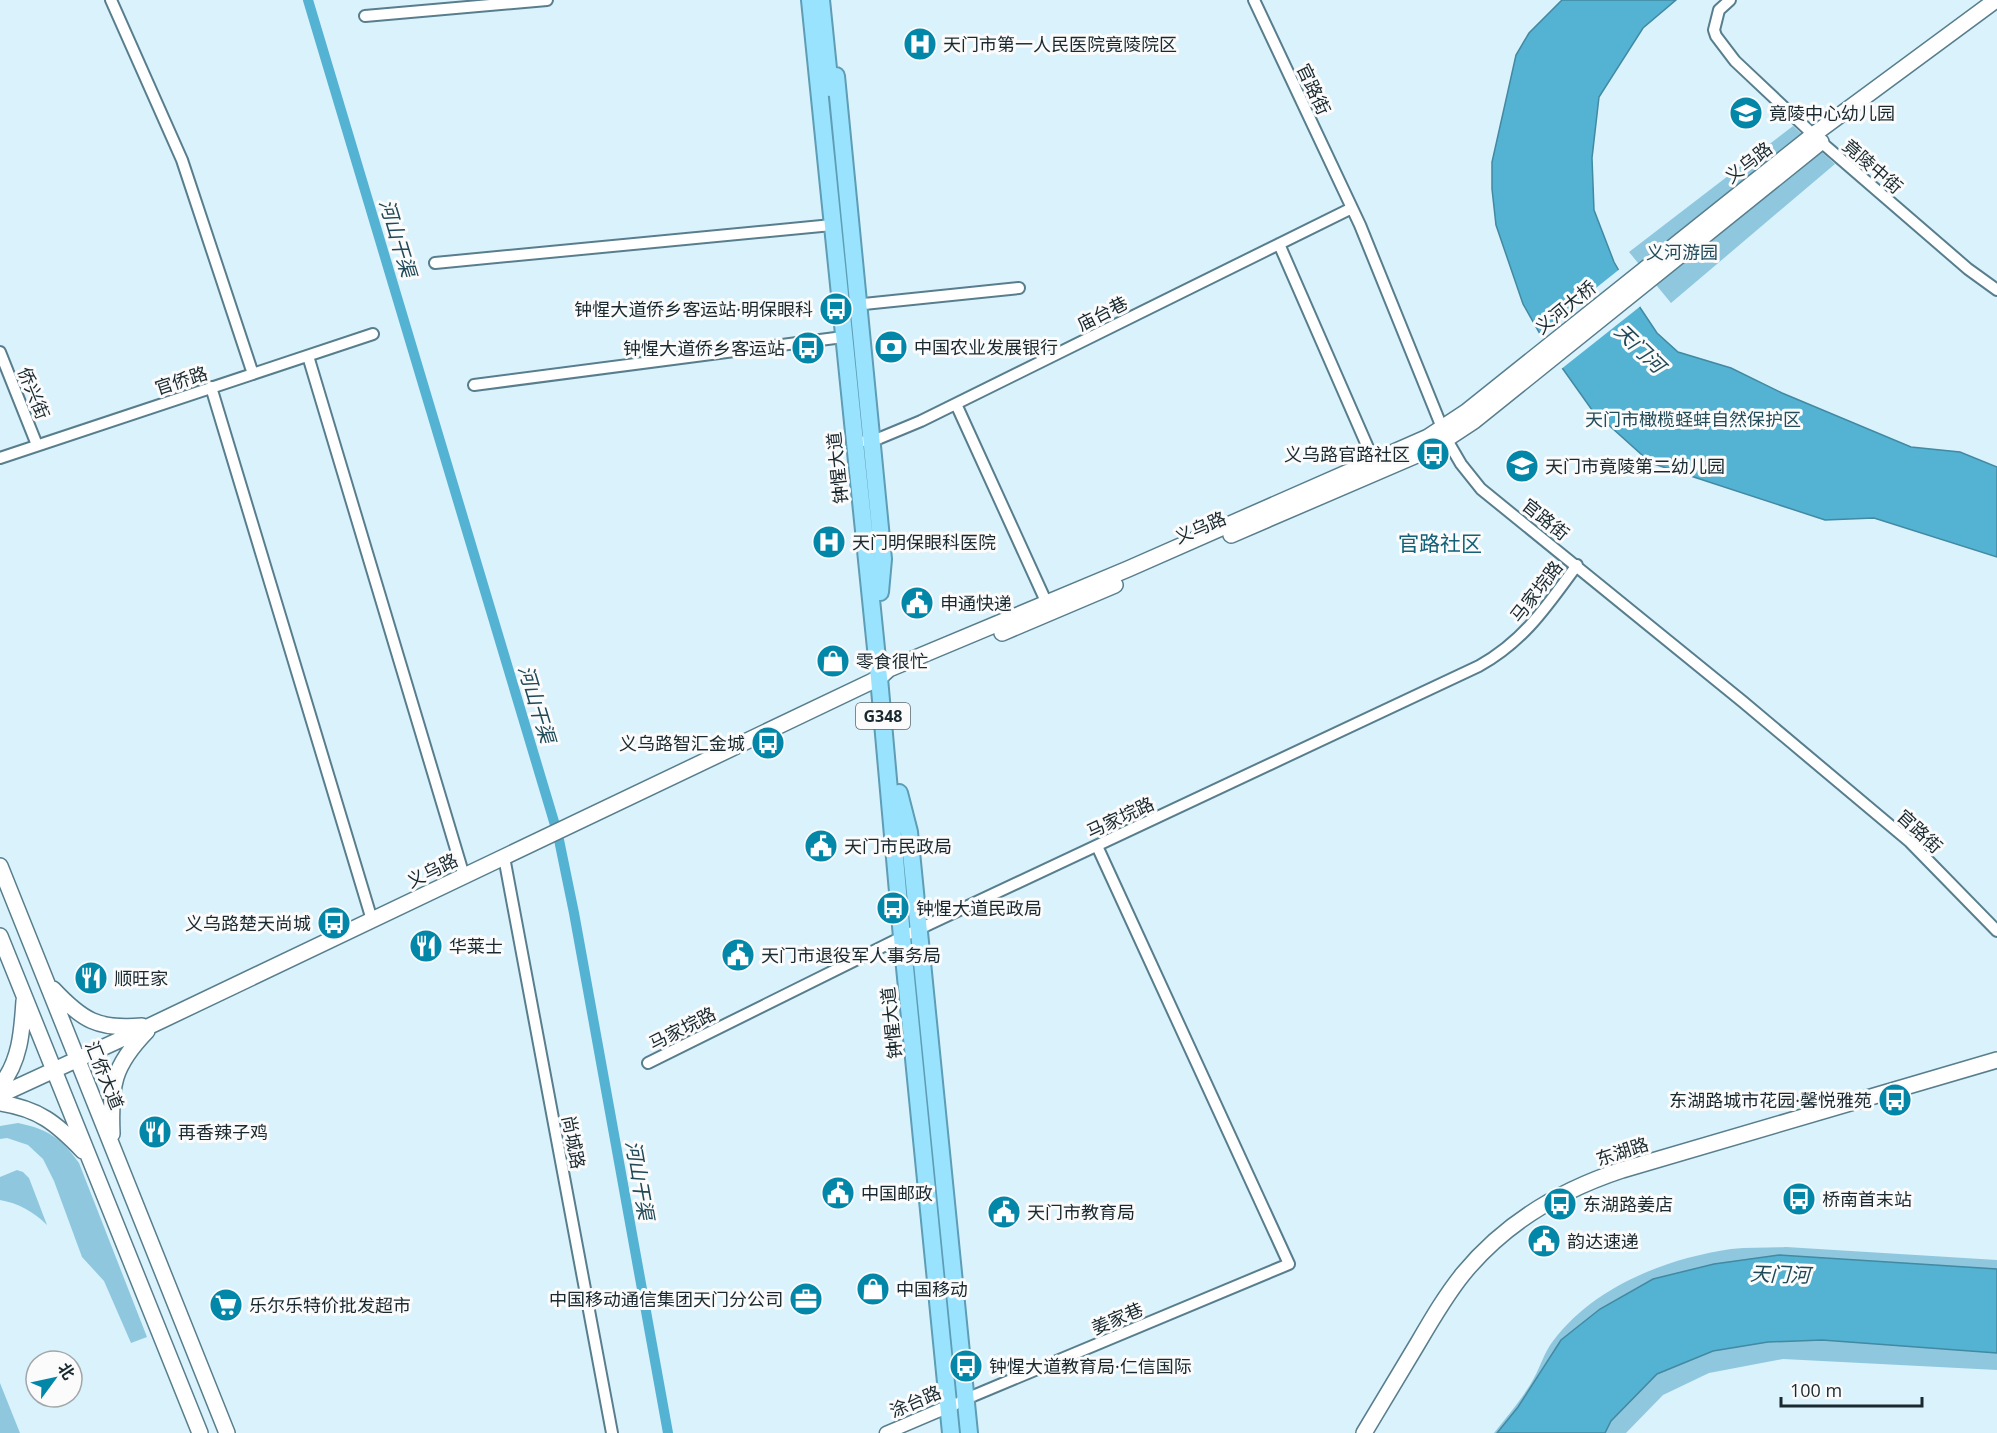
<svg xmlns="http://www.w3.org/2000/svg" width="1997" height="1433" font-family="'Open Sans','Noto Sans SC',sans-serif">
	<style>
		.green { fill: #8fc8de }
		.water { fill: #54b2d3; stroke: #4289a2; stroke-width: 1.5 }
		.pier { fill: #daf2fc }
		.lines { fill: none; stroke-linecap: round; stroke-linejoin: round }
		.canal { stroke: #54b2d3; stroke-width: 10 }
		.minor-casing { stroke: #587e8d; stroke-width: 14 }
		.tertiary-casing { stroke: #587e8d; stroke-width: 15 }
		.secondary-casing { stroke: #587e8d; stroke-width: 18 }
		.trunk-casing { stroke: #5d9db5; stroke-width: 20 }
		.minor { stroke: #fff; stroke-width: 10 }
		.tertiary { stroke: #fff; stroke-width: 12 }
		.secondary { stroke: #fff; stroke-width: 15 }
		.trunk { stroke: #9ae3fe; stroke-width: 16 }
		.labels { text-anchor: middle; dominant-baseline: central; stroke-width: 6; stroke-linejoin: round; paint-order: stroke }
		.shield { fill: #fbfbfb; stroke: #5d686c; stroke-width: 1.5 }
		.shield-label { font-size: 16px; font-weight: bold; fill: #19292f }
		.poi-label { font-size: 18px; fill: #19292f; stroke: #fbfbfb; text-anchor: start }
		.street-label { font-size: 18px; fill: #19292f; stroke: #fbfbfb }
		.park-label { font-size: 18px; fill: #224c5a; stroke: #fbfbfb }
		.water-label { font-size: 20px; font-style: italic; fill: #204958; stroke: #fbfbfb }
		.quarter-label { font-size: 21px; fill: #126178; stroke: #fbfbfb }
	</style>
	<rect width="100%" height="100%" fill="#daf2fc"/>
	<path class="green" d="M1793,126L1835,164L1671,303L1629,252Z
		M18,1123C48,1129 61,1138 79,1163L147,1337L131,1343L104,1281L82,1257L54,1181L43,1159L28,1145L7,1138L0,1139V1126Z
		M17,1170L23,1172L29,1178L47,1225C34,1212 18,1203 0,1200V1177Z
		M1786,1247L1997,1260V1370L1783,1359L1709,1373L1663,1395L1626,1433H1494C1508,1415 1523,1398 1534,1378C1541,1365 1544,1353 1553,1341C1594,1287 1664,1259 1731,1249C1749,1247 1768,1248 1786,1247Z
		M0,1383L20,1433H0Z"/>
	<path class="water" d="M1562,0H1676L1643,28L1599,97L1592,158L1594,210L1614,262L1641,309L1657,333L1678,352L1731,368L1782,393L1911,447L1960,452L1997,467V557L1874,518L1825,520L1651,463L1592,410L1548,348L1523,304L1496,225L1492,189V162L1516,55L1529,33Z
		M1779,1255L1997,1269V1353L1822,1340L1768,1342L1713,1351L1657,1374L1611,1421L1605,1433H1497L1518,1407L1561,1340L1600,1309L1653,1279L1714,1264Z"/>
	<path class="pier" d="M1621,268L1642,305L1560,370L1537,335Z"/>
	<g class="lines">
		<path class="canal" d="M308,0L558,835L574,913L668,1433"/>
		<defs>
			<path id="minor" d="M111,0L182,160L253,374
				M1254,0L1360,225L1447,440L1461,464L1481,489L1742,701L1910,842L1997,931
				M1730,0L1719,10L1714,30L1716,36L1735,61L1821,142L1968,269L1997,290
				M365,16L547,0
				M1279,244L1376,466
				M435,263L832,225
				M854,305L1019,288
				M0,352L37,445
				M308,356L464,876
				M474,385L843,337
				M211,387L372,920
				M956,404L1049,608
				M865,441L880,438L921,421L1352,208
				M0,458L373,334
				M504,857L612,1433
				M648,1063L902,937L1479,666C1524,641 1547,606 1577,565
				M961,1401L1289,1264L1097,846"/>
			<path id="tertiary" d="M886,1433L954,1404"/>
			<path id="secondary" d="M1231,535L1433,448L1474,421L1821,142
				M1002,633L1115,585
				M0,866L227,1433
				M0,936L200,1433
				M53,989C82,1020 98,1030 142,1026
				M0,1086C20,1062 22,1032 24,1001
				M0,1095L154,1024L879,678L889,669L1128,569L1428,437L1466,412L1813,135L1996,0
				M0,1103C39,1109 56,1123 83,1151
				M112,1134C110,1085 113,1066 147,1031
				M1364,1433C1382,1403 1400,1373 1418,1343C1432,1319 1446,1295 1463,1274C1504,1224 1561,1190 1622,1170L1997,1060"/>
			<path id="trunk" d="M810,0L879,678L902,937L951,1433
				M821,0L830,88
				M836,76L883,559L880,592
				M899,793L909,832L969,1433"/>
		</defs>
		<use href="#minor" class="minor-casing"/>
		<use href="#tertiary" class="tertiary-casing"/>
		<use href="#secondary" class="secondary-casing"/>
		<use href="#trunk" class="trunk-casing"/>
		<use href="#minor" class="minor"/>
		<use href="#tertiary" class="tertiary"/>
		<use href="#secondary" class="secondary"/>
		<use href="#trunk" class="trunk"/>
	</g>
	<defs>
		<symbol id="hospital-disc" viewBox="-11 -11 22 22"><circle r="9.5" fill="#0387a9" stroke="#fbfbfb"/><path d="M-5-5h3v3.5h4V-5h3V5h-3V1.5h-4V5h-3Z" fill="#fff"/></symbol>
		<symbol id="school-disc" viewBox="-11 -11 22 22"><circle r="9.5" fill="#0387a9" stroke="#fbfbfb"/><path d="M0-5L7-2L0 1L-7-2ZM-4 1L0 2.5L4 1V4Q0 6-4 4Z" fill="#fff"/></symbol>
		<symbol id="bus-disc" viewBox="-11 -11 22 22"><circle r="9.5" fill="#0387a9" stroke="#fbfbfb"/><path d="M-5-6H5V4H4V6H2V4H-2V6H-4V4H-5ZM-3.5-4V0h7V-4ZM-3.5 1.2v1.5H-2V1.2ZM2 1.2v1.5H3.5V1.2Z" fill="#fff"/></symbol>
		<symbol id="bank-disc" viewBox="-11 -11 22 22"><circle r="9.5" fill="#0387a9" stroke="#fbfbfb"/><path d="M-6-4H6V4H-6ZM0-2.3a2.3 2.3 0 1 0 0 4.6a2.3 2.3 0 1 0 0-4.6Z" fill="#fff"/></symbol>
		<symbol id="civic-disc" viewBox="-11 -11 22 22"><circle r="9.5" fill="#0387a9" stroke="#fbfbfb"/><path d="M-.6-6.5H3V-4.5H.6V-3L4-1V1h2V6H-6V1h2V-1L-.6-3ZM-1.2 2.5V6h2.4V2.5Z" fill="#fff"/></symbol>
		<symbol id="shop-disc" viewBox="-11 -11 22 22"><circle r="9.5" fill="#0387a9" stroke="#fbfbfb"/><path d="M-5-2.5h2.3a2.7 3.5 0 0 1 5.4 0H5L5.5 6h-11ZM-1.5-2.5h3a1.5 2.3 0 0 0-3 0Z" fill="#fff"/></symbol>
		<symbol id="restaurant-disc" viewBox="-11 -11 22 22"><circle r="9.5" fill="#0387a9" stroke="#fbfbfb"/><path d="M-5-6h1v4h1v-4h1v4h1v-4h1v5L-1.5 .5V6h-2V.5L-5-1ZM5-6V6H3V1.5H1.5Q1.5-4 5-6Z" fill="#fff"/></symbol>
		<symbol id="office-disc" viewBox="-11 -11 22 22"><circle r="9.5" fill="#0387a9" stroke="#fbfbfb"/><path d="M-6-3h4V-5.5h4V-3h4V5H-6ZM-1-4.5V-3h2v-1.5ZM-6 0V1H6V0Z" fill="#fff"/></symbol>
		<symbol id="supermarket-disc" viewBox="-11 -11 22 22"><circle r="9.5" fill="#0387a9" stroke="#fbfbfb"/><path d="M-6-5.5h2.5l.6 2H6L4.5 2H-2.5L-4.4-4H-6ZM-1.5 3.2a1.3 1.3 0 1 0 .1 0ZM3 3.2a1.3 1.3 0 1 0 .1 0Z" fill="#fff"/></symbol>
	</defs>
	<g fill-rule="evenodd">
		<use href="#hospital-disc" x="901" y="25" width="38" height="38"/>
		<use href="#school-disc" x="1727" y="94" width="38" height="38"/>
		<use href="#bus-disc" x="817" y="290" width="38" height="38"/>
		<use href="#bank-disc" x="872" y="328" width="38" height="38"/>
		<use href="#bus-disc" x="789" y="329" width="38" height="38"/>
		<use href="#bus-disc" x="1414" y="435" width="38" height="38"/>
		<use href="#school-disc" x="1503" y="447" width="38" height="38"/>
		<use href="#hospital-disc" x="810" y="523" width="38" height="38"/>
		<use href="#civic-disc" x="898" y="584" width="38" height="38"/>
		<use href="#shop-disc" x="814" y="642" width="38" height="38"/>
		<use href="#bus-disc" x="749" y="724" width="38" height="38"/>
		<use href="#civic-disc" x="802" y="827" width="38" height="38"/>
		<use href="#bus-disc" x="874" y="889" width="38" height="38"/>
		<use href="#bus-disc" x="315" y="904" width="38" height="38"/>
		<use href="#restaurant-disc" x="407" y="927" width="38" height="38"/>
		<use href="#civic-disc" x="719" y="936" width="38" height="38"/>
		<use href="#restaurant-disc" x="72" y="959" width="38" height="38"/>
		<use href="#bus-disc" x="1876" y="1081" width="38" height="38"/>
		<use href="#restaurant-disc" x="136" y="1113" width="38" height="38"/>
		<use href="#civic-disc" x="819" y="1174" width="38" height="38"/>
		<use href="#bus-disc" x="1780" y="1180" width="38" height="38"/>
		<use href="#bus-disc" x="1541" y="1185" width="38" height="38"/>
		<use href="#civic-disc" x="985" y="1193" width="38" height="38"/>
		<use href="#civic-disc" x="1525" y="1222" width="38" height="38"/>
		<use href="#shop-disc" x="854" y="1270" width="38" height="38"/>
		<use href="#office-disc" x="787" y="1280" width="38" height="38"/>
		<use href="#supermarket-disc" x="207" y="1286" width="38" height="38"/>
		<use href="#bus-disc" x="947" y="1347" width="38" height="38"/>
	</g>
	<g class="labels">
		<rect class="shield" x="856" y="703" width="54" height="26" rx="4.5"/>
		<g class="shield-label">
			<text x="883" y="716">G348</text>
		</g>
		<g class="poi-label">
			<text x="943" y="44">天门市第一人民医院竟陵院区</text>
			<text x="1769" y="113">竟陵中心幼儿园</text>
			<text x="813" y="309" text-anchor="end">钟惺大道侨乡客运站·明保眼科</text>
			<text x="914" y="347">中国农业发展银行</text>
			<text x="785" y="348" text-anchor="end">钟惺大道侨乡客运站</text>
			<text x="1410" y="454" text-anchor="end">义乌路官路社区</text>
			<text x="1545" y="466">天门市竟陵第二幼儿园</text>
			<text x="852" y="542">天门明保眼科医院</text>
			<text x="940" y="603">申通快递</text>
			<text x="856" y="661">零食很忙</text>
			<text x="745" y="743" text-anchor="end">义乌路智汇金城</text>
			<text x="844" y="846">天门市民政局</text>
			<text x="916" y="908">钟惺大道民政局</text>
			<text x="311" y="923" text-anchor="end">义乌路楚天尚城</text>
			<text x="449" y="946">华莱士</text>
			<text x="761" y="955">天门市退役军人事务局</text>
			<text x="114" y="978">顺旺家</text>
			<text x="1872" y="1100" text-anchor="end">东湖路城市花园·馨悦雅苑</text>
			<text x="178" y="1132">再香辣子鸡</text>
			<text x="861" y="1193">中国邮政</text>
			<text x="1822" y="1199">桥南首末站</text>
			<text x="1583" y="1204">东湖路姜店</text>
			<text x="1027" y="1212">天门市教育局</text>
			<text x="1567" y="1241">韵达速递</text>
			<text x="896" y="1289">中国移动</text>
			<text x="783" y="1299" text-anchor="end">中国移动通信集团天门分公司</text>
			<text x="249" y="1305">乐尔乐特价批发超市</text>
			<text x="989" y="1366">钟惺大道教育局·仁信国际</text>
		</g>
		<g class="street-label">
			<text transform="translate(1314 89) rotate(65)">官路街</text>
			<text transform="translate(1748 162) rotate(-38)">义乌路</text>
			<text transform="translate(1873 166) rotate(41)">竟陵中街</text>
			<text transform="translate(1565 307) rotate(-39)">义河大桥</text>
			<text transform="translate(1102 313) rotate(-27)">庙台巷</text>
			<text transform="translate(181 380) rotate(-18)">官侨路</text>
			<text transform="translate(34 393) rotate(68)">侨兴街</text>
			<text transform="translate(837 468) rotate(-96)">钟惺大道</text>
			<text transform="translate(1546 519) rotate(39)">官路街</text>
			<text transform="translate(1200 527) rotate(-23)">义乌路</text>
			<text transform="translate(1536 591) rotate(-52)">马家垸路</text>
			<text transform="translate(1120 817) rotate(-25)">马家垸路</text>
			<text transform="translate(1920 831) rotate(43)">官路街</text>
			<text transform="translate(432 870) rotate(-26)">义乌路</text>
			<text transform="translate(891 1023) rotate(-96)">钟惺大道</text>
			<text transform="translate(682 1028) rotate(-27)">马家垸路</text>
			<text transform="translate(105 1075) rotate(68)">汇侨大道</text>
			<text transform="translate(574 1142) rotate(79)">尚城路</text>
			<text transform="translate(1622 1151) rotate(-18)">东湖路</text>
			<text transform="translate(1117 1318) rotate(-23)">姜家巷</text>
			<text transform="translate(915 1401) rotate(-23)">涂台路</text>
		</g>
		<g class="park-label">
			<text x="1682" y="252">义河游园</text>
			<text x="1693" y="419">天门市橄榄蛏蚌自然保护区</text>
		</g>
		<g class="water-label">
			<text transform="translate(398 238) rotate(73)">河山干渠</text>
			<text transform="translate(1640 348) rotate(44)">天门河</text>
			<text transform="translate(537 704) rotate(73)">河山干渠</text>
			<text transform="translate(640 1180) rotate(80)">河山干渠</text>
			<text transform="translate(1780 1274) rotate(2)">天门河</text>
		</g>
		<g class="quarter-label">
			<text x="1440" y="543">官路社区</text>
		</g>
	</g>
	<g transform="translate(54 1379) rotate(57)"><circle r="28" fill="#fbfbfb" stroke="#a1a7a9" stroke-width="1.5"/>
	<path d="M0-4.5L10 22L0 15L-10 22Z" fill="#0387a9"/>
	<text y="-9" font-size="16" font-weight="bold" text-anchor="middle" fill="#19292f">北</text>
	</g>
	<path d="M1781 1397v9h141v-9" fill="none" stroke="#19292f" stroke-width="3"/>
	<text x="1790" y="1397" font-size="18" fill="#19292f" stroke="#fbfbfb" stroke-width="4.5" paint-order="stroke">100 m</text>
</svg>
